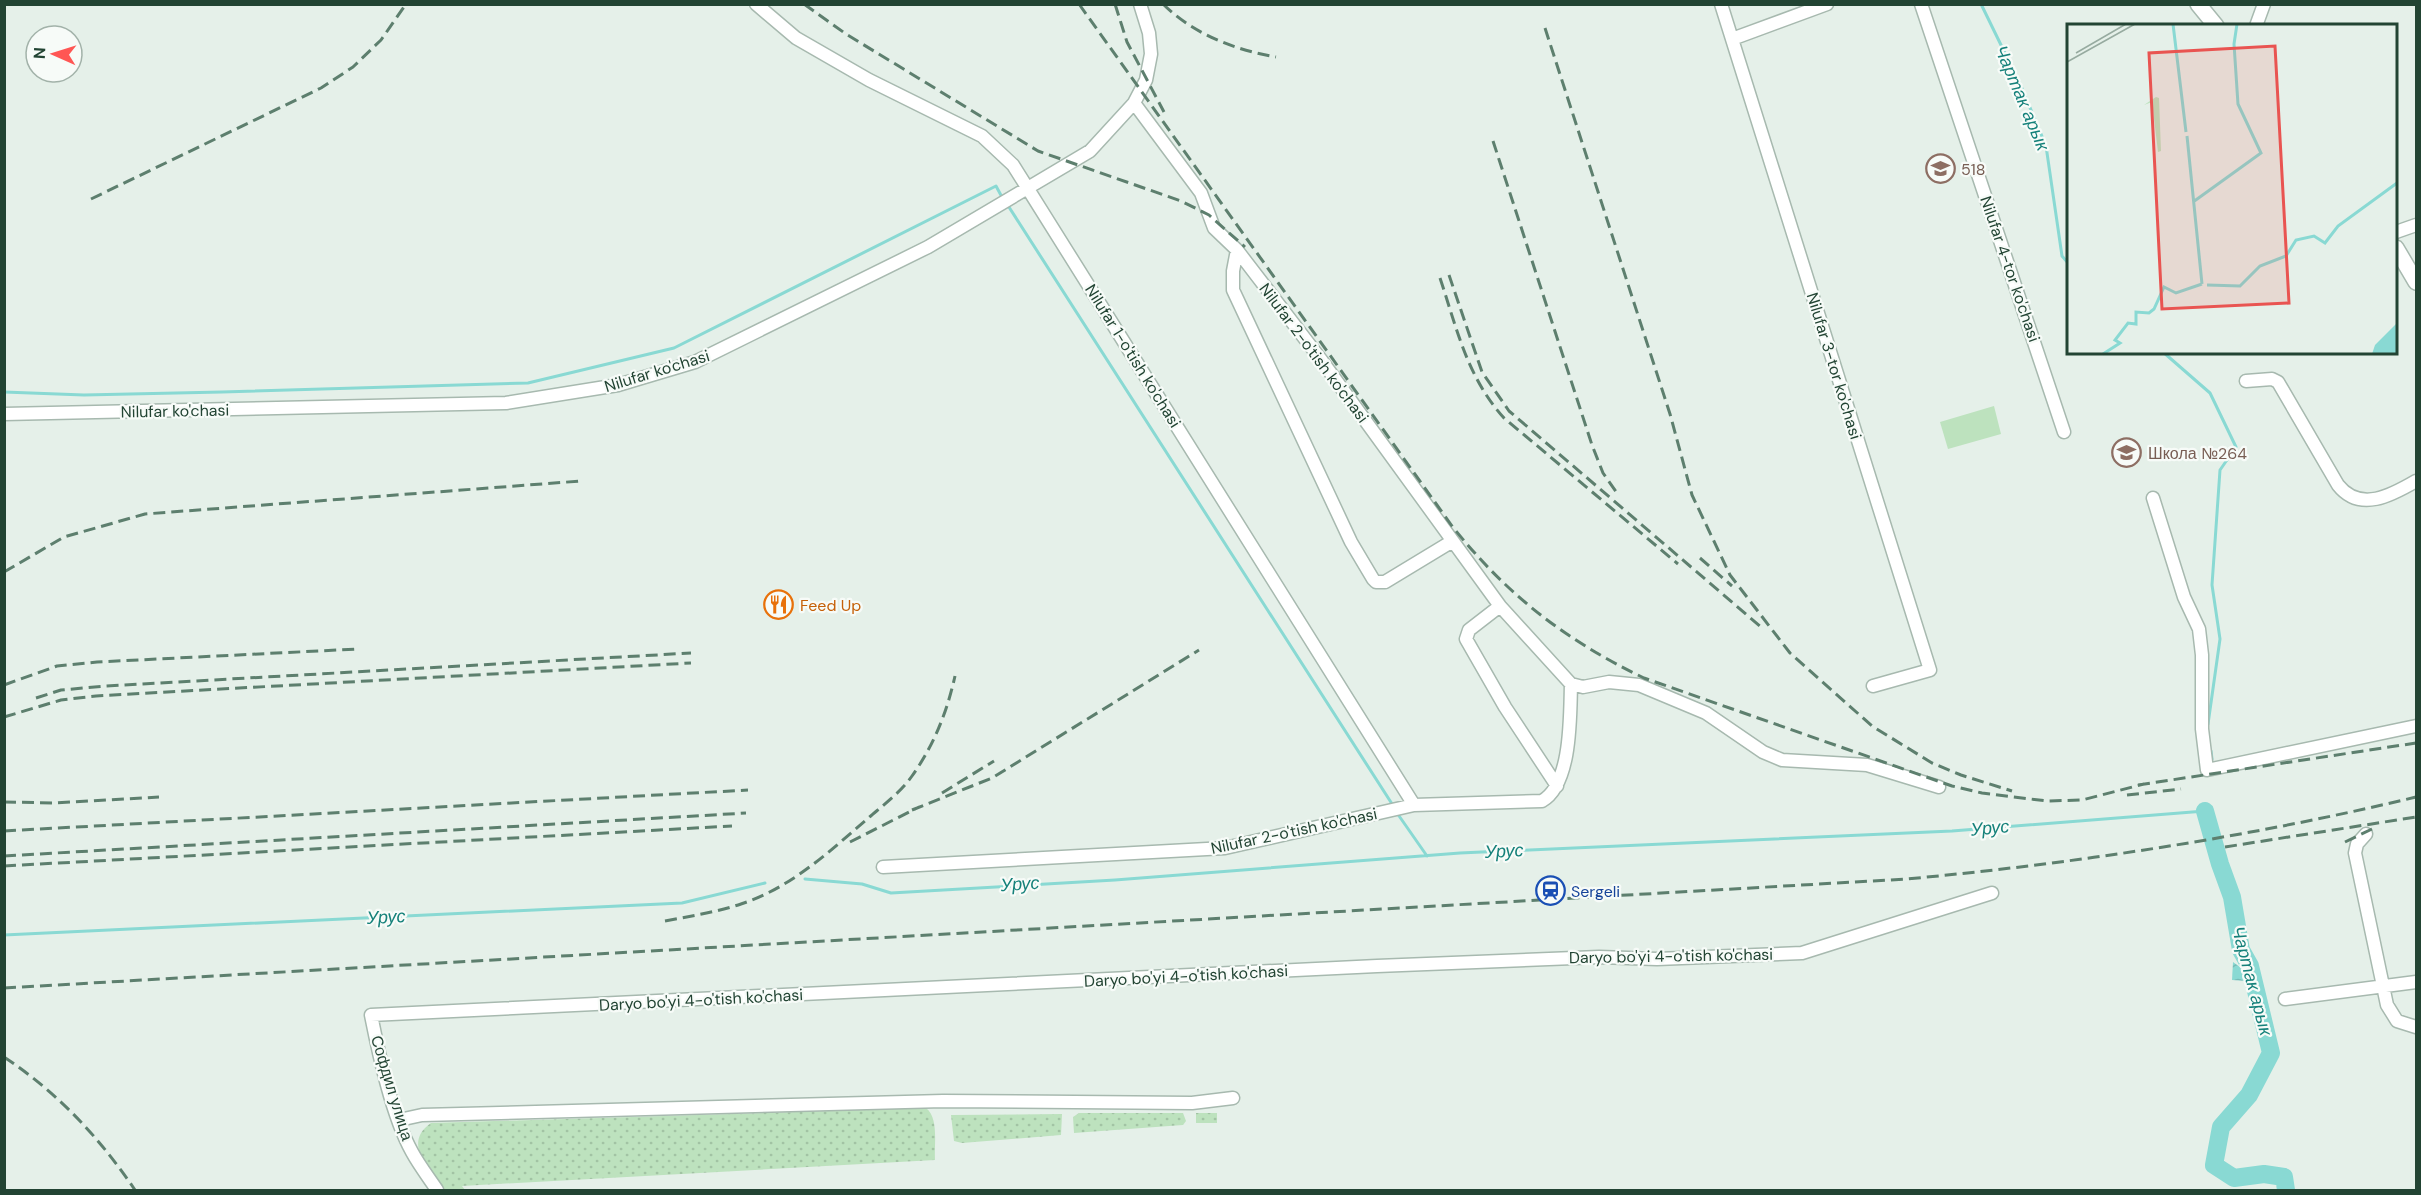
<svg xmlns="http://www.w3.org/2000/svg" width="2421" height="1195" font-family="'DM Sans',sans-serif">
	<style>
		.grass { fill: url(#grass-dots) }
		.pitch { fill: #bde2be }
		.water { fill: url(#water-waves) }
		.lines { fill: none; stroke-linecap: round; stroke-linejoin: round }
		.stream { stroke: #89d9d3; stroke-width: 3 }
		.river { stroke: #89d9d3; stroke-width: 18 }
		.minor-casing { stroke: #a7b9af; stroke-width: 15 }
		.tertiary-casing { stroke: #a7b9af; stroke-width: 18 }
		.minor { stroke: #fff; stroke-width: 12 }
		.tertiary { stroke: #fff; stroke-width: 15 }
		.rail { stroke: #5d7f6e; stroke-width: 3; stroke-dasharray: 12 6; stroke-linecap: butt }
		.labels { text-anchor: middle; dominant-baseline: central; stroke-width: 4.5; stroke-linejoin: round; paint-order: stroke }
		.education-label { font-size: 16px; fill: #785e54; stroke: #f7fbf8; text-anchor: start }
		.street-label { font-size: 16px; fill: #243; stroke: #f7fbf8 }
		.food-label { font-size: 16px; fill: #c56008; stroke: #f7fbf8; text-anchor: start }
		.transit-label { font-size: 16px; fill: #164399; stroke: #f7fbf8; text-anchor: start }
		.water-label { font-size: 18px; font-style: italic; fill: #15817a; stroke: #f7fbf8 }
		.inset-river { fill: none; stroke: #89d9d3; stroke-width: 3 }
		.inset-road { fill: none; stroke: #97aba0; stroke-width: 1.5 }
		.view { fill: #e95451; fill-opacity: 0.15; stroke: #e95451; stroke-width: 3 }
		.inset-edge { fill: none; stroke: #243; stroke-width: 3 }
	</style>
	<defs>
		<pattern id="grass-dots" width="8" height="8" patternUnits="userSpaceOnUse" patternTransform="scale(1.5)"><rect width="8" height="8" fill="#bde2be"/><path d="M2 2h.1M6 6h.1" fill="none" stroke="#a2c3a4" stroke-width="1.8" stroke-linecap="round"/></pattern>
		<pattern id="water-waves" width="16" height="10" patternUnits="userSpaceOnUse" patternTransform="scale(1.5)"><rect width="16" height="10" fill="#89d9d3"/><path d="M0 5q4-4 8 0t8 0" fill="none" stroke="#76bbb6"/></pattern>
	</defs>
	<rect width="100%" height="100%" fill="#e5f0e9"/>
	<path class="grass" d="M926,1108C939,1118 934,1144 935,1160L462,1186L465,1190H443C429,1169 402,1143 431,1123Z
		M1079,1113H1183L1186,1121L1183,1125L1074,1133L1073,1117Z
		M1196,1113H1217V1123H1196Z
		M1062,1114L1061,1135L962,1143L954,1141L951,1115Z"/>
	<path class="pitch" d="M1994,406L2001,434L1948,449L1940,422Z"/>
	<path class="water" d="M2233,962L2244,970L2247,981L2232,980Z"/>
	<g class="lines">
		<path class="stream" d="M1981,4L2021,86L2046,146L2062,256L2068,263
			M1007,204L1394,807
			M2163,352L2210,393L2236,447L2220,470L2212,585L2220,639L2208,724
			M4,392L84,395L222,392L528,383L674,348L996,186L1003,199
			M2211,751L2212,759
			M1397,813L1427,856
			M805,879L862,884L891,893L1115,880L1460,853L1952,831L2205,811V804
			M4,935L682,903L765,883"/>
		<path class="river" d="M2205,811L2220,864L2232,897L2241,950L2250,966L2271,1053L2249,1095L2221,1127L2214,1165L2234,1178L2264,1174L2284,1177L2286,1190"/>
		<defs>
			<path id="minor" d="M756,4L796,38L869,80L982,136L1013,165L1414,805
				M1721,4L1930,670L1873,686
				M1921,4L2064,432
				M2256,26L2264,4
				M1732,39L1827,4
				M1134,103L1201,193L1214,228L1237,250L1322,361L1500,606L1571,684L1583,687L1609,682L1639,685L1706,713L1763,752L1782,760L1867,765L1939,787
				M2396,232L2416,225
				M1237,250L1233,271V290L1351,542L1373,579L1376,582H1385L1451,542
				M2246,381L2272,379L2278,382L2338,485C2360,513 2392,495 2416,481
				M4,414L506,403L618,385L695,362L928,247L1090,151L1134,103L1146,80L1151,54L1149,33L1140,4
				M2153,498L2184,597L2199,629L2202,655V729L2207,770L2416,726
				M1500,606L1469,630L1466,639L1505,707L1557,786
				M2366,834L2357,844L2355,853L2387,1005L2397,1021L2416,1027
				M883,867L1225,848L1414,805L1542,801C1572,784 1570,715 1571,684
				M2285,999L2416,982
				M399,1120L422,1115L943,1101L1192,1103L1233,1098
				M437,1190C429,1178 419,1165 412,1152C392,1116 379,1055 371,1015L1377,966L1599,957L1657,959L1802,953L1992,893"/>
			<path id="tertiary" d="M2198,4L2216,26
				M2396,248L2416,282"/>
		</defs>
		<use href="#minor" class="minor-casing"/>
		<use href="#tertiary" class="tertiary-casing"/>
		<use href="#minor" class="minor"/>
		<use href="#tertiary" class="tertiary"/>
		<path class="rail" d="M804,4L846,34L1038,151L1181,201L1209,215L1245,247
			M1079,4L1452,526C1507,595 1565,640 1644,678L1952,786L1982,793L2047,801L2082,800L2144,784
			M1115,4L1127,42L1164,112
			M1163,4C1193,34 1235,50 1276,57
			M1545,28L1670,414L1692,495L1730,575L1790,653L1872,726L1932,763L1961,775L2012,791
			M1493,141L1592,445L1603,473L1619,496
			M91,199L321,88L353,67L381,40L406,4
			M1449,275L1482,372L1509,411L1761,627
			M1440,278C1457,329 1467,377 1504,418L1678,564
			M1700,558L1732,586
			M4,572L64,537L145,514L581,481
			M4,685L57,666L97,662L358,649
			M36,698L61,690L106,686L691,653
			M4,717L61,700L96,696L691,663
			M2138,785L2416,743
			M942,793L994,761
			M2127,795L2181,789
			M4,802L53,803L159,797
			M912,810L992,778L1199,650
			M4,831L748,790
			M850,842L919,807
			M2345,842L2372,829
			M2225,847L2416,817
			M4,856L746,813
			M4,866L732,826
			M665,921C691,916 717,912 741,904C790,888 828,853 866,820C882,806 900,793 912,776C934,745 947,712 955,676
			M4,988L1907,879C2078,863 2250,837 2416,797
			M4,1057C58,1093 99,1137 135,1190"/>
	</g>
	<defs>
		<symbol id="school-ring" viewBox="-11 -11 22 22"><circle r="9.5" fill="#f7fbf8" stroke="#8d6e63" stroke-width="1.5"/><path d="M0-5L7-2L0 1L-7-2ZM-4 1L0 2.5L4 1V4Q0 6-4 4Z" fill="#8d6e63"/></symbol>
		<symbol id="restaurant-ring" viewBox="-11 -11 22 22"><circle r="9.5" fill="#f7fbf8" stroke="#e8710a" stroke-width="1.5"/><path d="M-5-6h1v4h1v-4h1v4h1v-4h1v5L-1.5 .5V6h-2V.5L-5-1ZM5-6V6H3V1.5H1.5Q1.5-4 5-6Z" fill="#e8710a"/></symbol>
		<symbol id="station-ring" viewBox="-11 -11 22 22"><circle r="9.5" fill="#f7fbf8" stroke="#1a4fb4" stroke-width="1.5"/><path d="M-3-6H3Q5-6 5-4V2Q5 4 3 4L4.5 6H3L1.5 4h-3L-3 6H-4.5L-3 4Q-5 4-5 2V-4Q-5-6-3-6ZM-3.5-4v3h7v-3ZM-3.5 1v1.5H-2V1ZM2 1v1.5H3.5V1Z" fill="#1a4fb4"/></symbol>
	</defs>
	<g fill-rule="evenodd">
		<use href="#school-ring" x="1924" y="152" width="33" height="33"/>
		<use href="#school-ring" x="2110" y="436" width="33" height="33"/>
		<use href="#restaurant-ring" x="762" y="588" width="33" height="33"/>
		<use href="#station-ring" x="1534" y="874" width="33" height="33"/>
	</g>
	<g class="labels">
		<g class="education-label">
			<text x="1961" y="169">518</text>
			<text x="2148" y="453">Школа №264</text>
		</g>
		<g class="street-label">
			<text transform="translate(2010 269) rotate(71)">Nilufar 4-tor ko'chasi</text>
			<text transform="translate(1314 353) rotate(53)">Nilufar 2-o'tish ko'chasi</text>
			<text transform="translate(1133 356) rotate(58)">Nilufar 1-o'tish ko'chasi</text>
			<text transform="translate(1834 366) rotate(73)">Nilufar 3-tor ko'chasi</text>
			<text transform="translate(657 371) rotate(-17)">Nilufar ko'chasi</text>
			<text transform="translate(175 411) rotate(-1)">Nilufar ko'chasi</text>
			<text transform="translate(1294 831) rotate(-12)">Nilufar 2-o'tish ko'chasi</text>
			<text transform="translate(1671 956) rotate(-1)">Daryo bo'yi 4-o'tish ko'chasi</text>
			<text transform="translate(1186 976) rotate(-3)">Daryo bo'yi 4-o'tish ko'chasi</text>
			<text transform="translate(701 1000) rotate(-3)">Daryo bo'yi 4-o'tish ko'chasi</text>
			<text transform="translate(392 1088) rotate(73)">Софдил улица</text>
		</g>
		<g class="food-label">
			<text x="800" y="605">Feed Up</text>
		</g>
		<g class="transit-label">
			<text x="1571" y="891">Sergeli</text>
		</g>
		<g class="water-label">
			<text transform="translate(2022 98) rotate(67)">Чартак арык</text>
			<text transform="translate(1990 828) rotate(-5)">Урус</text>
			<text transform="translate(1504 851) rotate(-3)">Урус</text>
			<text transform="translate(1020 884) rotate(-4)">Урус</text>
			<text transform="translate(386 917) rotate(-3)">Урус</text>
			<text transform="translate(2252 981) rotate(75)">Чартак арык</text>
		</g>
	</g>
	<g transform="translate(2067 24)">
		<rect width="330" height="330" fill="#e5f0e9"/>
		<path d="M89,73L92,74L94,127L91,128L85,78L77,81Z" fill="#bde2be"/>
		<path d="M330,299V330H305L308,321Z" fill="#89d9d3"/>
		<path class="inset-river" d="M106,0L119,108M120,112L135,260M126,178L194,129L171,80L167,20L170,0M140,261L173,262L193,242L219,232L229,216L247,212L258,219L271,202L330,159M36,330L53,319L48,316L61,299L69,300V288L82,289L87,285L97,263L109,269L135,260"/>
		<path class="inset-road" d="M9,29L59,0M0,38L68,0"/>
		<path class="view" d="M208,22L222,279L95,285L82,29Z"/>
		<rect width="330" height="330" class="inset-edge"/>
	</g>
	<rect width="2421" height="1195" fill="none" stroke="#224433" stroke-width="12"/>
	<g transform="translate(54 54) rotate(273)"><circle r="28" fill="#f7fbf8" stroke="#a2b2a9" stroke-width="1.5"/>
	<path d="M0-4.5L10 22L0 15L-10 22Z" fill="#ff5654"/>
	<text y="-9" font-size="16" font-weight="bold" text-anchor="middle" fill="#224433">N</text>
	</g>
</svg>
